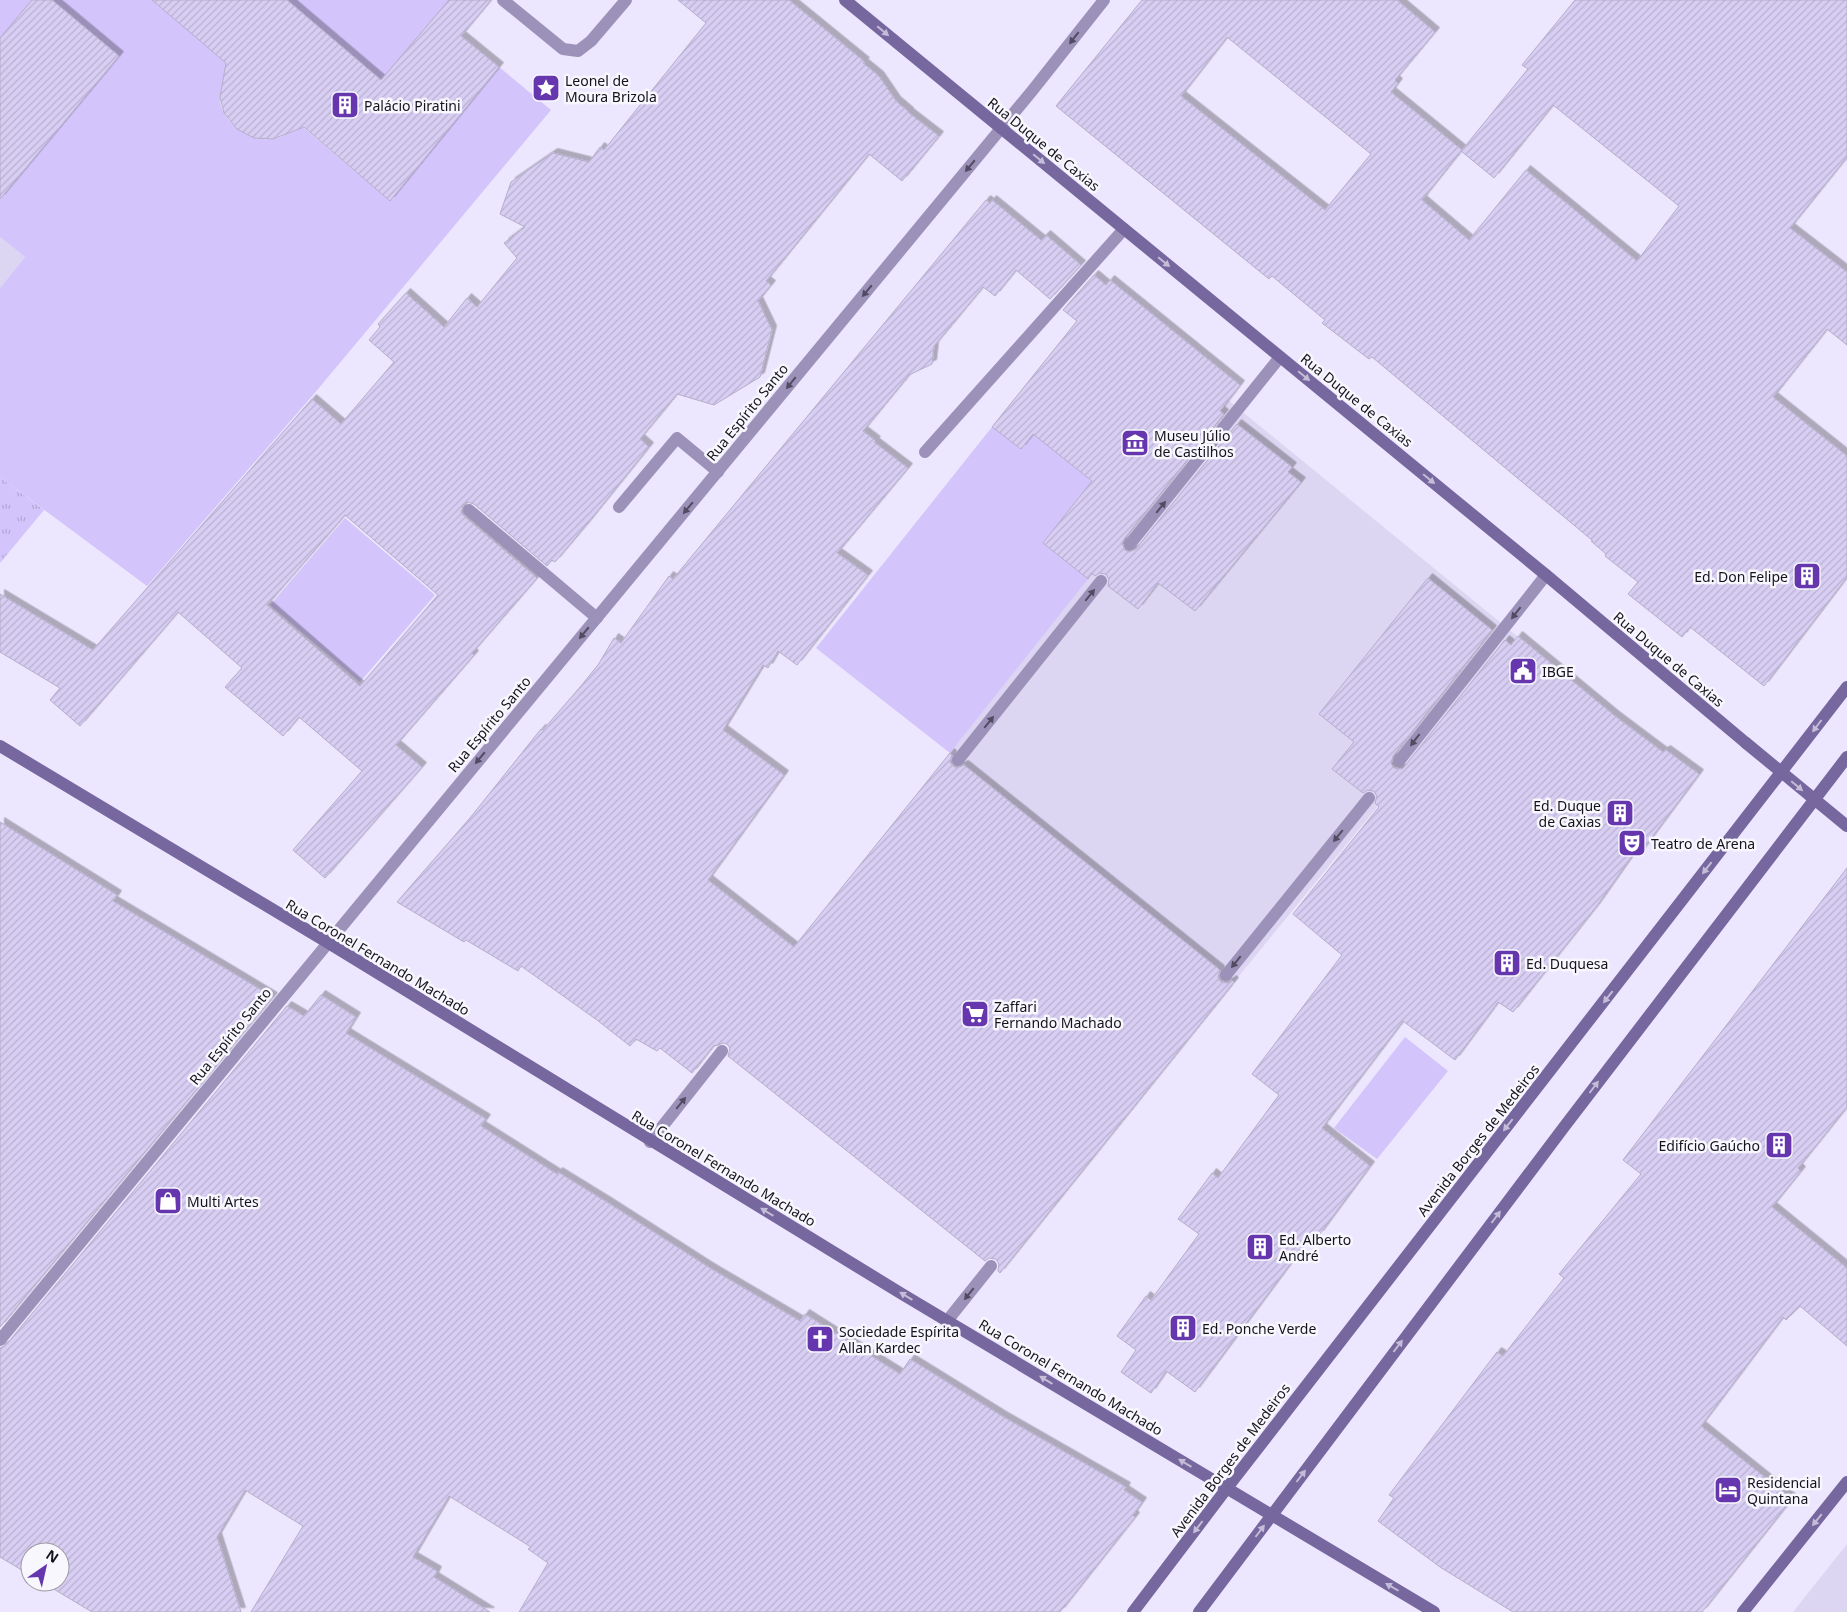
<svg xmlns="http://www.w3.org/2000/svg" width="1847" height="1612" font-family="'Noto Sans',sans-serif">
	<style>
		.built { fill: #ddd6f2 }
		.green { fill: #d3c4fb }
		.park { fill: url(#park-tufts) }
		.building { fill: url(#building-hatch); stroke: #b5aeca; fill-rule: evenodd; filter: url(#shadow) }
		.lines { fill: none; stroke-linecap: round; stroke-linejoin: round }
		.lane { stroke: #9c92b9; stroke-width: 12 }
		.street { stroke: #9c92b9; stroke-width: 12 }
		.secondary { stroke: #77679f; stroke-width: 12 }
		.secondary-bridge { stroke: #77679f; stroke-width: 12 }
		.oneway { fill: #c4bdd7 }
		.oneway2 { fill: #524c63 }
		.labels { text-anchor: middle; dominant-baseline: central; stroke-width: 5; stroke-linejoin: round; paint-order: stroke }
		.poi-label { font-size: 14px; fill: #15121c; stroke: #f8f7fd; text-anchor: start }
		.street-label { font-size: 14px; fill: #15121c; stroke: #f8f7fd }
	</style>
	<defs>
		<pattern id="park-tufts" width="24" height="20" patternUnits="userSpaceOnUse" patternTransform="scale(1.25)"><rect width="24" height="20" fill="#d3c4fb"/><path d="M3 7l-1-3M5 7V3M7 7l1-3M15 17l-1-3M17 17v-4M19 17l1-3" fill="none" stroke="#b4a7d7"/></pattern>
		<pattern id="building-hatch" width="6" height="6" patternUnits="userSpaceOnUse" patternTransform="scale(1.25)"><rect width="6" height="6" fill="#d8cef3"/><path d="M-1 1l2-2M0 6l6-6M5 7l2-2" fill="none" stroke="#b8b0d0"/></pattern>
		<filter id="shadow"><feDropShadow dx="4.5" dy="-4.5" stdDeviation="0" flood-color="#0004"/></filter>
	</defs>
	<rect width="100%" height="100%" fill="#ece6fe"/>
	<path class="built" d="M0,237L25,257L0,288Z
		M1228,400L1517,636L1234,982L950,753Z
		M1847,1544V1612H1793Z"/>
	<path class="green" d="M0,0H152L232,68C229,76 221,88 220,97C219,122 251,142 272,139C284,138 291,130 298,123L390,201L499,67L551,110L313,395L147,586L0,477V288L25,257L0,237Z
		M287,0H449L381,80Z
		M1057,405L1086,428L1063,458L1092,481L1043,543L1088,579L950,753L816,648L992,427L1021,449Z
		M345,518L435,595L360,682L270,605Z
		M1405,1037L1448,1071L1377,1159L1334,1128Z"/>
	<path class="park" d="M0,477L44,510L0,563Z"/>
	<path class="building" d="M32,0H52L119,56L0,199V38Z
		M152,0H287L381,80L449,0H491L461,36L499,67L390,201L304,127L273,139L254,138L237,129L224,113L220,97L226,63Z
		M678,0H789L865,62L863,63L879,76L896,101L909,112V113L939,136L902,181L869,154L766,281L771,285L758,301L772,330L760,377L714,405L677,394L640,439L649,447L587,524L555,562L552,560L547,566L474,504L467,502L463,505L461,512L464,516L537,578L472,653L474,655L396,745L422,767L325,878L293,850L362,771L299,717L283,736L225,687L242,668L178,612L80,726L50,700L60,688L0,652V594L93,650L312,399L341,424L394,362L369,340L380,327L378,324L406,293L444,327L467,298L477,307L517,258L504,243L525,227L500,214L511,182L553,153L589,162L600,147L604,150L706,23ZM345,515L438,595L360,686L267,605Z
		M1142,0H1397L1435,32L1395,80L1398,83L1391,92L1462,150L1528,69L1522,65L1575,0H1847V157L1790,228L1847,272V345L1827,329L1773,397L1847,456V577L1764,686L1690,627L1682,637L1628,594L1638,582L1605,556L1606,554L1591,541H1593L1372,357L1369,359L1322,323L1325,320L1272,276L1269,279L1056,106ZM1227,37L1371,154L1325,210L1181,96ZM1553,105L1679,206L1637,261L1526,170L1469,240L1422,200L1461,151L1494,178Z
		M986,200L990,203L992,200L1041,240L1046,235L1081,265L1050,299L1016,270L995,296L983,287L934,346L932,364L909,375L863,431L876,441L874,442L908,468L837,553L868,575L797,665L778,651L768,668L763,665L723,730L784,775L708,880L794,947L950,753L952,755L950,762L953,766L957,768L964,765L1220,970L1218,977L1221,982L1228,983L1232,980L1234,982L1000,1273L998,1271L999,1264L996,1259L989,1258L985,1261L728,1056L730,1048L727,1044L723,1043L716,1046L714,1045L692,1073L660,1048L657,1051L636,1039L630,1046L597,1020L521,966L518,971L466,940L464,942L397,902L470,818L541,729L543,730L581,686L598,665L614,638L621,643L669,576L673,579Z
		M1094,275L1106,285L1110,280L1240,385L1220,411L1224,414L1124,539L1122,543L1125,550L1129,552L1136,549L1237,424L1292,467L1288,472L1301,482L1195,611L1158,583L1138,609L1108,586L1109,579L1106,574L1099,573L1095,576L1092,573L1088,579L1043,543L1092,481L1033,434L1021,449L992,427L1077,321L1063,310Z
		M1428,578L1492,630L1393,756L1391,764L1394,768L1402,769L1405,766L1505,640L1511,645L1518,636L1615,716L1663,752L1666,750L1699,774L1638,856L1634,853L1596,907L1513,1012L1498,1002L1455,1060L1403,1021L1322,1128L1370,1166L1319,1235L1314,1232L1195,1392L1166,1371L1151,1393L1121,1372L1136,1350L1117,1336L1146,1296L1151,1300L1199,1234L1178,1219L1212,1173L1218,1178L1279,1095L1252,1074L1342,955L1293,914L1379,807L1375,803L1377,796L1374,791L1367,790L1363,793L1332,769L1354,742L1319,714Z
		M0,822L117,895L113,901L273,997L0,1327Z
		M1847,868V1107L1798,1168L1801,1171L1772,1207L1847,1268V1346L1800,1306L1786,1320L1783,1317L1701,1426L1792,1499L1702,1612H1513L1440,1567L1378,1521L1394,1498L1389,1495L1497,1352L1503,1356L1564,1278L1559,1274L1641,1174L1623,1160Z
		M321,995L356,1017L346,1033L486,1119L481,1126L557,1174L558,1172L610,1204L710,1268L800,1321L805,1314L900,1374L910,1359L1002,1416L1126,1487L1124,1490L1142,1502L1133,1515L1135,1517L1060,1612H519L548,1563L528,1549L531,1547L449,1496L413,1557L437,1571L434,1577L490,1612H251L303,1526L245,1490L217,1537L241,1612H92L42,1582H60V1552H30V1575L0,1557V1348L6,1345L287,1006L304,1016Z"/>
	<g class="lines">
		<path class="lane" d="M503,0L563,49L578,51L591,41L626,0
			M925,452L1124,229
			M619,507L677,438L718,472
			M469,510L597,618
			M1130,544L1280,357
			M958,760L1101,581
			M1399,761L1546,575
			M1226,975L1369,798
			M650,1142L722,1051
			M947,1321L991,1266"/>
		<path class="street" d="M0,1340L1032,91L1104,0"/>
		<path class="secondary" d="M845,0L1546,575L1746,743
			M0,746L327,942L902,1294L1434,1612
			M1133,1612L1227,1488L1847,687
			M1199,1612L1564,1127L1847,757
			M1743,1612L1847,1482"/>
		<path class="secondary-bridge" d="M1746,743L1847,826"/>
	</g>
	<defs><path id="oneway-solid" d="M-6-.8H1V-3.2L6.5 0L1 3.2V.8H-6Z" transform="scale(1.25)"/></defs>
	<g class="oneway">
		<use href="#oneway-solid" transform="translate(883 31) rotate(40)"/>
		<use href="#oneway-solid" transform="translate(1039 159) rotate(39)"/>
		<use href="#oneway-solid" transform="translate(1164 262) rotate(39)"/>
		<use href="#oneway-solid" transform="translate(1304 376) rotate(39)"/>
		<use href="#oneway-solid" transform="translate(1429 479) rotate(39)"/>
		<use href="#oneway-solid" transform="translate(1817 726) rotate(127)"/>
		<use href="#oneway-solid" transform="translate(1797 786) rotate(40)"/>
		<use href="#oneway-solid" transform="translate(1707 868) rotate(128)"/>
		<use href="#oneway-solid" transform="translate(1608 997) rotate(128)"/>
		<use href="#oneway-solid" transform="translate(1594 1087) rotate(-53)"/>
		<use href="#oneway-solid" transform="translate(1508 1125) rotate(128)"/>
		<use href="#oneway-solid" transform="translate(767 1212) rotate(-149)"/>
		<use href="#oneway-solid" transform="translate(1496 1217) rotate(-53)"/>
		<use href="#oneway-solid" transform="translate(906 1296) rotate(-149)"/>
		<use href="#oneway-solid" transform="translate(1398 1346) rotate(-53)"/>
		<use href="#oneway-solid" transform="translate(1046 1380) rotate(-149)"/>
		<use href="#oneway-solid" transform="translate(1185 1463) rotate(-149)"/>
		<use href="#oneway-solid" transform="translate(1301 1476) rotate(-53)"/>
		<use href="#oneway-solid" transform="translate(1817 1520) rotate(129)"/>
		<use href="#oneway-solid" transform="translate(1198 1527) rotate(127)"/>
		<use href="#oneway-solid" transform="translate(1260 1531) rotate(-53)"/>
		<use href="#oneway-solid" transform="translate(1392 1587) rotate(-150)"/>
	</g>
	<g class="oneway2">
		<use href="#oneway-solid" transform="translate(1074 38) rotate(128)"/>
		<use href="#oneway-solid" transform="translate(970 166) rotate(130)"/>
		<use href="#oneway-solid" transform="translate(867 291) rotate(130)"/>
		<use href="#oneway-solid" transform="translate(791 383) rotate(129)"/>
		<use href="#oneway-solid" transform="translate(1161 507) rotate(-51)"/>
		<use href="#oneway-solid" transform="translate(688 508) rotate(130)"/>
		<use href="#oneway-solid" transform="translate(1090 595) rotate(-51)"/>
		<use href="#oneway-solid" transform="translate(1516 613) rotate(128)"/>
		<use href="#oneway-solid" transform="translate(584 633) rotate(130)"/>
		<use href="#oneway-solid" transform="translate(989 722) rotate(-51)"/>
		<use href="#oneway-solid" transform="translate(1415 740) rotate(128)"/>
		<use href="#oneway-solid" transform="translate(480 758) rotate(130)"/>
		<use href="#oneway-solid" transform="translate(1338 836) rotate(129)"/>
		<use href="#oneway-solid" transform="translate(1236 962) rotate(129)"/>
		<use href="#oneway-solid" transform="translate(681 1103) rotate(-51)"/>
		<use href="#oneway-solid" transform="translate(969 1294) rotate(129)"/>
	</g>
	<defs>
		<symbol id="sight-square" viewBox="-11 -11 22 22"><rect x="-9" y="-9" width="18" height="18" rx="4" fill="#6536ae" stroke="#f8f7fd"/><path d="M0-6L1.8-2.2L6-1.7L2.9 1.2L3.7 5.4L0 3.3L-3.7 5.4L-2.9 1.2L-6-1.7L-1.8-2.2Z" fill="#fff"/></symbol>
		<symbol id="building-square" viewBox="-11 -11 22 22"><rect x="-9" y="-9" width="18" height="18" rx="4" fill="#6536ae" stroke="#f8f7fd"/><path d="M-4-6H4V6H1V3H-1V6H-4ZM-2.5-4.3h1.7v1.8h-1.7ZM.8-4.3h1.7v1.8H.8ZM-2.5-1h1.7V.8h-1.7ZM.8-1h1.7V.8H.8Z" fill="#fff"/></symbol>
		<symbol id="museum-square" viewBox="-11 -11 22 22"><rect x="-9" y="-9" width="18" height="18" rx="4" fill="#6536ae" stroke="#f8f7fd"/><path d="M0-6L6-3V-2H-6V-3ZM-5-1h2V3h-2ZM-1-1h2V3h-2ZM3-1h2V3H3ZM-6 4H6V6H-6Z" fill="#fff"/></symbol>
		<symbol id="civic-square" viewBox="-11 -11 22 22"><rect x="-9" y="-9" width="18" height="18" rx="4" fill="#6536ae" stroke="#f8f7fd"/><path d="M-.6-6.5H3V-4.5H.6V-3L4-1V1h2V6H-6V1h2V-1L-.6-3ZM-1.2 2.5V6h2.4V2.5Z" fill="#fff"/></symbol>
		<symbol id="theatre-square" viewBox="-11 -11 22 22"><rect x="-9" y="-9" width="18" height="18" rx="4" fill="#6536ae" stroke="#f8f7fd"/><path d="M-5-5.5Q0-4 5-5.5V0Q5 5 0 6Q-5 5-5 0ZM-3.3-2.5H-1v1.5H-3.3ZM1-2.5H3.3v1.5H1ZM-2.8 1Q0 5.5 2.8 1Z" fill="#fff"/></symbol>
		<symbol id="supermarket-square" viewBox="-11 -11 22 22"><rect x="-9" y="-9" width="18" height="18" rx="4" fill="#6536ae" stroke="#f8f7fd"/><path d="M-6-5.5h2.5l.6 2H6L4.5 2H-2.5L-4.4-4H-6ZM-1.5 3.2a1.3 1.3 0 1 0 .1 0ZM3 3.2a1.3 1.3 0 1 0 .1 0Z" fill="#fff"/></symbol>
		<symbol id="shop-square" viewBox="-11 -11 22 22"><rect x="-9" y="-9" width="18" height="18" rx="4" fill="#6536ae" stroke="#f8f7fd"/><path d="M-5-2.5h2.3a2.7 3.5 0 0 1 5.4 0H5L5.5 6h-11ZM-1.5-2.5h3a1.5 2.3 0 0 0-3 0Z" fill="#fff"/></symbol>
		<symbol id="church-square" viewBox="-11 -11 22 22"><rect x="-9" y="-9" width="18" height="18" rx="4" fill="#6536ae" stroke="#f8f7fd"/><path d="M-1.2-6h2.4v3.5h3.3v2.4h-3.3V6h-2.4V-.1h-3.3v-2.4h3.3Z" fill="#fff"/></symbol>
		<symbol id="hotel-square" viewBox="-11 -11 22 22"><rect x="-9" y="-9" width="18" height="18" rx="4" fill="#6536ae" stroke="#f8f7fd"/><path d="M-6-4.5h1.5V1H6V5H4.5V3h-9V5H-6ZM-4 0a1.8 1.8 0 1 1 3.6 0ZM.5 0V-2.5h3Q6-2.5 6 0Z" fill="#fff"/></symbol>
	</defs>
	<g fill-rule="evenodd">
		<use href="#sight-square" x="530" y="72" width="32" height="32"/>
		<use href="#building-square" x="329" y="89" width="32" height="32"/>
		<use href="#museum-square" x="1119" y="427" width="32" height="32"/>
		<use href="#building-square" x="1791" y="560" width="32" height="32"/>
		<use href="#civic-square" x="1507" y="655" width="32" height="32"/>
		<use href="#building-square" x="1604" y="797" width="32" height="32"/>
		<use href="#theatre-square" x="1616" y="827" width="32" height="32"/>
		<use href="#building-square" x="1491" y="947" width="32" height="32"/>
		<use href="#supermarket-square" x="959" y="998" width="32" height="32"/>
		<use href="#building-square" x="1763" y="1129" width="32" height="32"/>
		<use href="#shop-square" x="152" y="1185" width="32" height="32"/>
		<use href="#building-square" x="1244" y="1231" width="32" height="32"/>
		<use href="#building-square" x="1167" y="1312" width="32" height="32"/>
		<use href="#church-square" x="804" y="1323" width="32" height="32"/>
		<use href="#hotel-square" x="1712" y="1474" width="32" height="32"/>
	</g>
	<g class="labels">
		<g class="poi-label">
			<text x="565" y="80">Leonel de<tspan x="565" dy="16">Moura Brizola</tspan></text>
			<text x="364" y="105">Palácio Piratini</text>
			<text x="1154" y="435">Museu Júlio<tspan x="1154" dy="16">de Castilhos</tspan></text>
			<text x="1788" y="576" text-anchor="end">Ed. Don Felipe</text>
			<text x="1542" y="671">IBGE</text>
			<text x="1601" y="805" text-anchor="end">Ed. Duque<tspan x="1601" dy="16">de Caxias</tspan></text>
			<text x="1651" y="843">Teatro de Arena</text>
			<text x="1526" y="963">Ed. Duquesa</text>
			<text x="994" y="1006">Zaffari<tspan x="994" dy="16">Fernando Machado</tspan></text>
			<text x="1760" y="1145" text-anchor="end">Edifício Gaúcho</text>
			<text x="187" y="1201">Multi Artes</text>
			<text x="1279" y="1239">Ed. Alberto<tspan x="1279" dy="16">André</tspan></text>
			<text x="1202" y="1328">Ed. Ponche Verde</text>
			<text x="839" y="1331">Sociedade Espírita<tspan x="839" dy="16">Allan Kardec</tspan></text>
			<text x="1747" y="1482">Residencial<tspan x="1747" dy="16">Quintana</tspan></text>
		</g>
		<g class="street-label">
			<text transform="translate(1044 144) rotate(39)">Rua Duque de Caxias</text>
			<text transform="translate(1357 400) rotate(39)">Rua Duque de Caxias</text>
			<text transform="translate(747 412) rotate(-51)">Rua Espírito Santo</text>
			<text transform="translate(1669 659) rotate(40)">Rua Duque de Caxias</text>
			<text transform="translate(489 724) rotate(-50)">Rua Espírito Santo</text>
			<text transform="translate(378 957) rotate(31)">Rua Coronel Fernando Machado</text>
			<text transform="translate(230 1036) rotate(-51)">Rua Espírito Santo</text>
			<text transform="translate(1478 1140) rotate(-52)">Avenida Borges de Medeiros</text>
			<text transform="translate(724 1168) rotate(31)">Rua Coronel Fernando Machado</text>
			<text transform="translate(1071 1377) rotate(31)">Rua Coronel Fernando Machado</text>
			<text transform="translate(1230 1460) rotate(-53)">Avenida Borges de Medeiros</text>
		</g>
	</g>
	<g transform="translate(45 1567) rotate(34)"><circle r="24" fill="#f8f7fd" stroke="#9d9ba3"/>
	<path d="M0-4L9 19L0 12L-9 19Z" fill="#6536ae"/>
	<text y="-8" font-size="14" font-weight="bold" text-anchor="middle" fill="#15121c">N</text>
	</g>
</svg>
